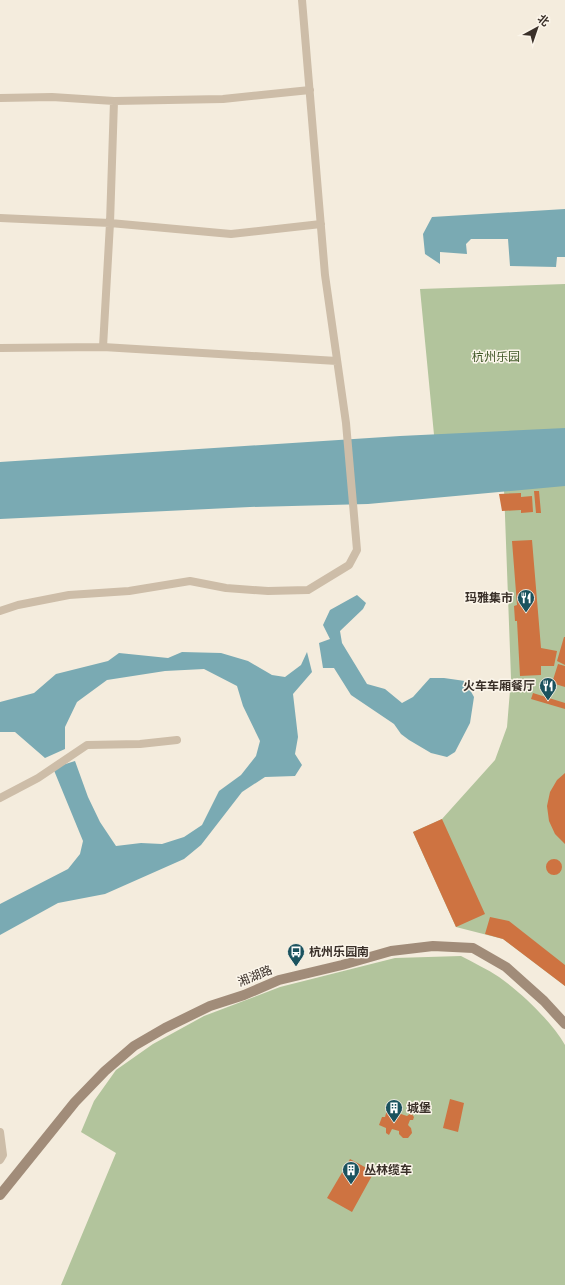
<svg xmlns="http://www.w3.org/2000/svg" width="565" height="1285" font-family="Helvetica,'Noto Sans SC',sans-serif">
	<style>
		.green { fill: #b2c49c }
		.water { fill: #7aaab3 }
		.building { fill: #ce7341 }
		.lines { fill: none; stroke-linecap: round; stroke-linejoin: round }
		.street { stroke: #cdbda8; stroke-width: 8 }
		.secondary { stroke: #a18c79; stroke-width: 10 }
		.labels { text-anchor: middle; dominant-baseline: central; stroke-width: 3; stroke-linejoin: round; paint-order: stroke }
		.park-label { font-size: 12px; fill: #435a2a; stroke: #fbf5ea }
		.poi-label { font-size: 12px; font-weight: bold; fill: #3a3029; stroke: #fbf5ea; text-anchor: start }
		.street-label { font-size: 12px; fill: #3a3029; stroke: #fbf5ea }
	</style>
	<rect width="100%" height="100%" fill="#f4ecdd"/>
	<path class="green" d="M565,284V986L503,939L456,927L413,832L442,819L495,760L507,727L511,678L503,462L437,466L420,289Z
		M461,956C474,963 487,969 499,977C522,993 551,1021 565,1045V1285H61L116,1153L81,1132L94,1101L116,1070L153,1044L204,1016L280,987L395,958Z"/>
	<path class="water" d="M565,209V257H557L556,267L510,266L508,239H471L466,244L467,254L440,252V264L425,254L423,234L432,217Z
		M565,428V486L368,504L250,507L0,519V462L400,436Z
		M357,595L366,603L363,609L340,631L342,643L367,684L385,689L402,703L413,697L430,678H444L465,681L474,697L470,723L455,752L447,757L431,753L409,740L401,734L394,724L351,695L334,668H323L319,643L330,639L323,625L330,610Z
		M182,652L221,653L248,661L272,675L285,677L301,665L307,652L312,672L293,694L298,737L295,754L302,765L295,776L265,777L242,792L201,845L184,859L105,894L58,903L0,935V904L68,869L80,854L83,841L53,768L75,761L88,797L100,822L116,846L141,843L162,844L184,837L202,825L219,791L241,775L256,756L260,741L243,706L237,686L204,669L165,671L107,680L77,702L65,727V749L45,758L15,732H0V702L34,693L56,674L108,661L119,653L168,658Z"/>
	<path class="building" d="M534,491H539L541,513H536Z
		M521,493V497L532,496L533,512L521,513V510L502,511L499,494Z
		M532,540L541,648L557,651L554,666H541V675L520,676L517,621H515L514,606L517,605L512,541Z
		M564,637H565V665L557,661Z
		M558,664L565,666V687L552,683Z
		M533,693L565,703V709L531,699Z
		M565,773V844L555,834L549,821L547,806L550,792L557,780Z
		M442,819L485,914L456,927L413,832Z
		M546 867a8 8 0 1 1 16 0a8 8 0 1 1-16 0Z
		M490,917L509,921L565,965V986L503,939L485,934Z
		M450,1099L464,1103L458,1132L443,1128Z
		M390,1108L392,1111L407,1116L411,1113L414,1117L413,1120H410L408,1125L411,1128L412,1133L408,1138H403L399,1134V1131L392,1129L389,1135L386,1133V1128L379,1125L382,1117H385L387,1110Z
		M350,1159L374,1172L352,1212L327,1198Z"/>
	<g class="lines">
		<path class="street" d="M0,98L52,97L114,101L223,99L310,90
			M0,218L110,223L231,234L321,224
			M103,347L110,223L114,101
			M0,348L103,347L337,361
			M0,611L18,605L69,595L129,591L190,581L226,588L268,591L308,590L349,565L357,550L346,423L325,275L302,0
			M0,798L38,778L87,745L140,744L177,740
			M0,1132L3,1155L0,1160"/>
		<path class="secondary" d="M0,1195L75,1102L105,1071L134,1046L165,1028L210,1006L244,995L279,980L342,965L391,951L433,946L473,948L506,967L544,1001L565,1024"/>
	</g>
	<defs>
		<symbol id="restaurant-pin" viewBox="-11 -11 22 30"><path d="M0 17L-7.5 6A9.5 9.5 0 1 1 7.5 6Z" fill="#1b525e" stroke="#fbf5ea"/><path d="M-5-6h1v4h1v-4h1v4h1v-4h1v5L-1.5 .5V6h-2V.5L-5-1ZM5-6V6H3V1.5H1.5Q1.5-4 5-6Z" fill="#fff"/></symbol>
		<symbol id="bus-pin" viewBox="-11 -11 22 30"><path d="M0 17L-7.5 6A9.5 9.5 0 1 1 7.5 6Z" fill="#1b525e" stroke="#fbf5ea"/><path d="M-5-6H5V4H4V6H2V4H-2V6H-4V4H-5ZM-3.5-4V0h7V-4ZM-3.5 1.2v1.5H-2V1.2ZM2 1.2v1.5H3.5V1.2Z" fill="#fff"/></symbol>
		<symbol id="building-pin" viewBox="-11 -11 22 30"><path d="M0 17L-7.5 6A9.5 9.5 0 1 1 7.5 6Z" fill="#1b525e" stroke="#fbf5ea"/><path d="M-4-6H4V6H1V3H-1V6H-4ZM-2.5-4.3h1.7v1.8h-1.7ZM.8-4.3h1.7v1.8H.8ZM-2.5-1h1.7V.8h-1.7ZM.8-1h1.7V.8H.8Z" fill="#fff"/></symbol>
	</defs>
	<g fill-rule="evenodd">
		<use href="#restaurant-pin" x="516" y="588" width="20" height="27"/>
		<use href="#restaurant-pin" x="538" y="676" width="20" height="27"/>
		<use href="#bus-pin" x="286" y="942" width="20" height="27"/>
		<use href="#building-pin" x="384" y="1098" width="20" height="27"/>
		<use href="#building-pin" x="341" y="1160" width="20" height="27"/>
	</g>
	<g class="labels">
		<g class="park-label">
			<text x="496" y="357">杭州乐园</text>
		</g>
		<g class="poi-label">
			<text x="513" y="598" text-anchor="end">玛雅集市</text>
			<text x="535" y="686" text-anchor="end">火车车厢餐厅</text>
			<text x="309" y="952">杭州乐园南</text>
			<text x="407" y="1108">城堡</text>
			<text x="364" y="1170">丛林缆车</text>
		</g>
		<g class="street-label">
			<text transform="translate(255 976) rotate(-22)">湘湖路</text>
		</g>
	</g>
	<g transform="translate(537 28) rotate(40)" stroke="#fbf5ea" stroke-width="3" paint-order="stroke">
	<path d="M0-3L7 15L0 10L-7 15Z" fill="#3a3029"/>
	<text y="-6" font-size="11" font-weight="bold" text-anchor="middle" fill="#3a3029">北</text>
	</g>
</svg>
